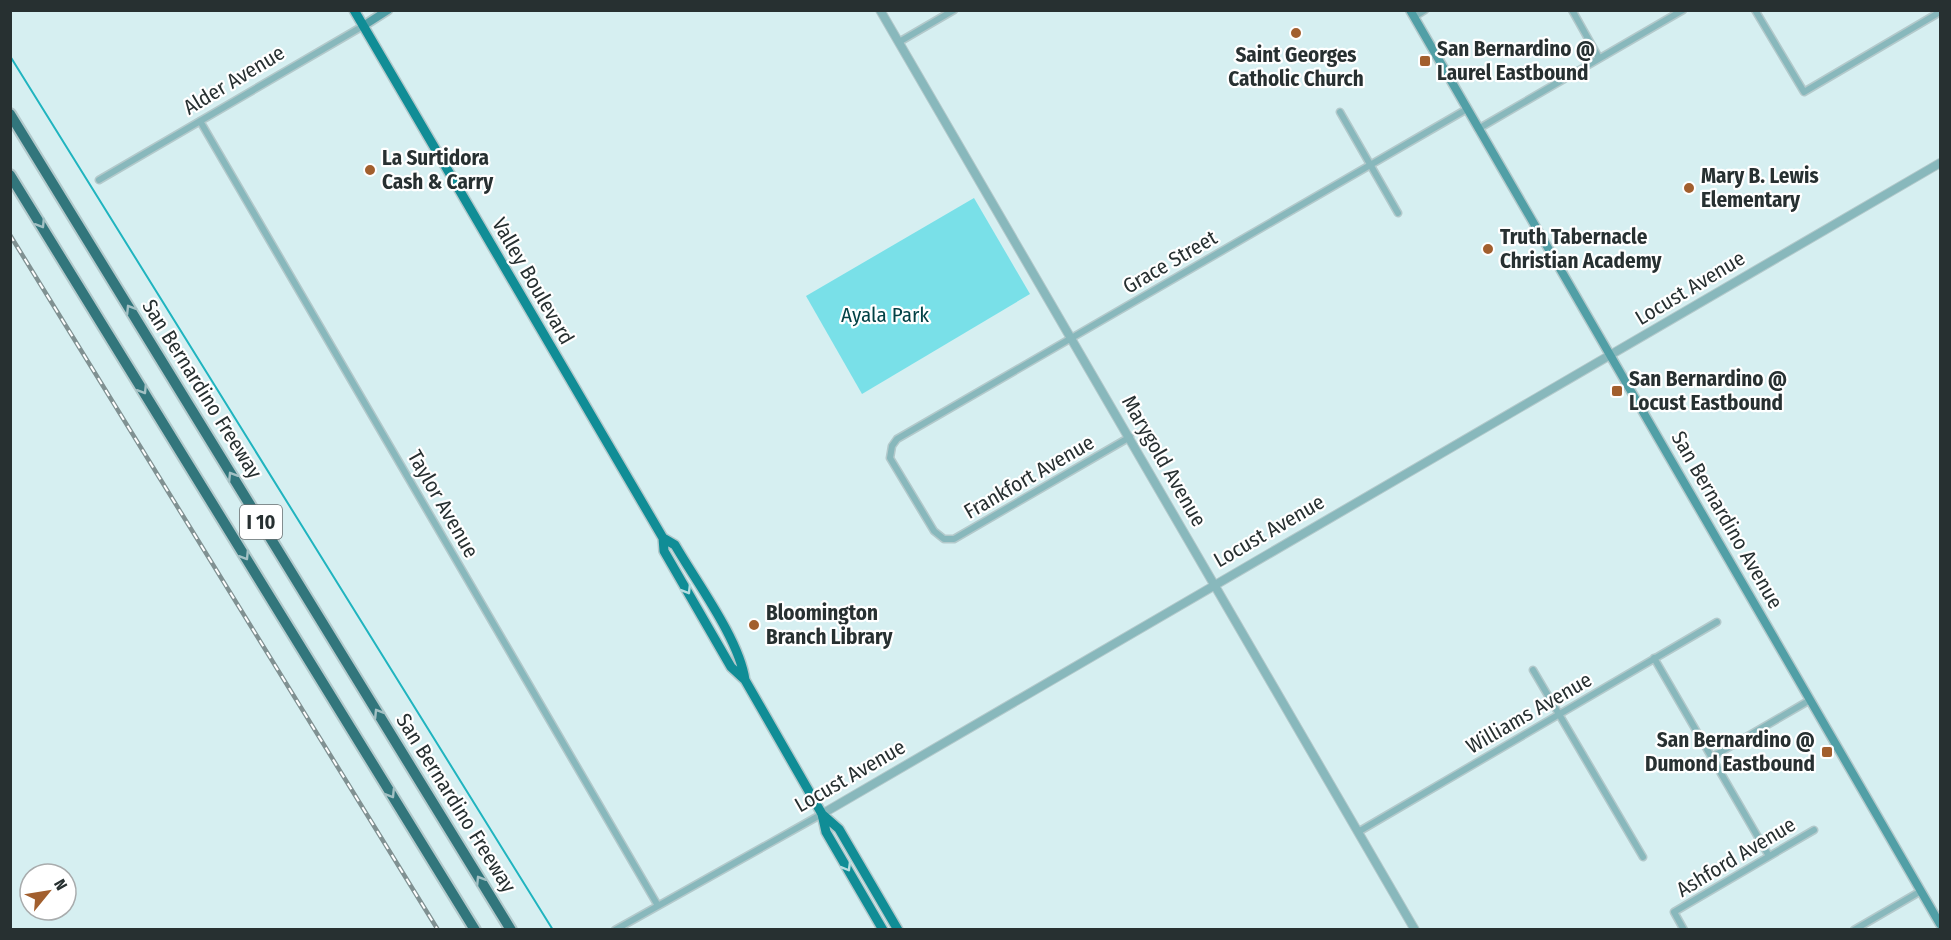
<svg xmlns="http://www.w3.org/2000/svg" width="1951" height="940" font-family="'Fira Sans Condensed',sans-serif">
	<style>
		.green { fill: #79e0e8 }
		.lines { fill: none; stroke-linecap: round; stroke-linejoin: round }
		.stream { stroke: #20b4bf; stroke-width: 2 }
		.minor-casing { stroke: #b3c9cb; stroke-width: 9 }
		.tertiary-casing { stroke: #b3c9cb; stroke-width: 10 }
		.secondary-casing { stroke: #b3c9cb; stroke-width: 11 }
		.primary-casing { stroke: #b3c9cb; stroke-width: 12 }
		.motorway-casing { stroke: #b3c9cb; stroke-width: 14 }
		.minor { stroke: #88b8bc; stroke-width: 6 }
		.tertiary { stroke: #88b8bc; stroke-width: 8 }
		.secondary { stroke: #519fa6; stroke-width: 8 }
		.primary { stroke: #108d96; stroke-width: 9 }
		.motorway { stroke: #32767c; stroke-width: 10 }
		.rail-casing { stroke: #809192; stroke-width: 4.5 }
		.rail { stroke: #fff; stroke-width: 2; stroke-dasharray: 7; stroke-linecap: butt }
		.oneway { stroke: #a3c1c4 }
		.oneway2 { stroke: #b7dde0 }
		.poi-dot { fill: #a25f2e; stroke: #fff; stroke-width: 2 }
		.labels { text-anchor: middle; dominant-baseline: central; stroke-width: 4.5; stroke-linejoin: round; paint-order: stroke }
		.shield { fill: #fff; stroke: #686e6f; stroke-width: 1.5 }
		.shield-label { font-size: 20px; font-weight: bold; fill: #273031 }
		.poi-label { font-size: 21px; font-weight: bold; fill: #273031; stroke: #fff; text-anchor: start }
		.street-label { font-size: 21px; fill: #273031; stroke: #fff }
		.park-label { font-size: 21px; fill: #024246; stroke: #fff }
	</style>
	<rect width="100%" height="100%" fill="#d6eff1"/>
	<path class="green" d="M974,198L1030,294L862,394L806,296Z"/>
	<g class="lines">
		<path class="stream" d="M10,56L553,930"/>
		<defs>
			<path id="minor" d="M1572,10L1599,58
				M1755,10L1804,92L1940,12
				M1414,17L1425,10
				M899,42L954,10
				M1340,112L1398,213
				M200,121L657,904
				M1478,129L1683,10
				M99,180L363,26
				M1130,437L954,539H944L934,531L890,458L892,446L897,439L1467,109
				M1654,658L1769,856
				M1533,670L1643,857
				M1712,757L1810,700
				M1358,832L1717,622
				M615,930L822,814
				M1684,930L1674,912L1814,830
				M1854,930L1921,891"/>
			<path id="tertiary" d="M880,10L1415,930
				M822,814L1940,163"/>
			<path id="secondary" d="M1410,10L1940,924
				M363,26L388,10"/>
			<path id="primary" d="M354,10L663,538L664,551L731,667L745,680L822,814L826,832L883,930
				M663,538L675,545C697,583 739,639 745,680
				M822,814L839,829L898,930"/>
			<path id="motorway" d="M10,114L511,930
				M10,175L475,930"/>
		</defs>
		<use href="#minor" class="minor-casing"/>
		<use href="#tertiary" class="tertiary-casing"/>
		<use href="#secondary" class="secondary-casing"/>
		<use href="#primary" class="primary-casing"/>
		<use href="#motorway" class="motorway-casing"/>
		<use href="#minor" class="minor"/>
		<use href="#tertiary" class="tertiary"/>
		<use href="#secondary" class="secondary"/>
		<use href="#primary" class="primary"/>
		<use href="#motorway" class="motorway"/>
		<defs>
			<path id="rail" d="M10,235L438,930"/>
		</defs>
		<use href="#rail" class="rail-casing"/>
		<use href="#rail" class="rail"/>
	</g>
	<defs><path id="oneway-chevron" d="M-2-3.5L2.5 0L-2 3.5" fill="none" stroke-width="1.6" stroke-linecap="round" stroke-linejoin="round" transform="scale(1.5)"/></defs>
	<g class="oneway">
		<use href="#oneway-chevron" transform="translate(41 224) rotate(58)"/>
		<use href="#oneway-chevron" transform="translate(130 309) rotate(-122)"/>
		<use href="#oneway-chevron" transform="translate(143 390) rotate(58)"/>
		<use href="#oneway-chevron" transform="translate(232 476) rotate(-122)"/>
		<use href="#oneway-chevron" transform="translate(245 556) rotate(58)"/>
		<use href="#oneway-chevron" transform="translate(378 713) rotate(-122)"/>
		<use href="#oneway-chevron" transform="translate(391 794) rotate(58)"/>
		<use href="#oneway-chevron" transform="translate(480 880) rotate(-122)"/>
	</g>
	<g class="oneway2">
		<use href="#oneway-chevron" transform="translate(687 590) rotate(59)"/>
		<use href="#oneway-chevron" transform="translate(847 867) rotate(60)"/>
	</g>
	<g class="poi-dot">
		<circle cx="1296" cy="33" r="6"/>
		<rect x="1419" y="55" width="12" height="12" rx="3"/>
		<circle cx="370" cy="170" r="6"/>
		<circle cx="1689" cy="188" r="6"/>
		<circle cx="1488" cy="249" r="6"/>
		<rect x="1611" y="385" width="12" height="12" rx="3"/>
		<circle cx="754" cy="625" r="6"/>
		<rect x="1821" y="746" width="12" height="12" rx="3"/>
	</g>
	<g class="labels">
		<rect class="shield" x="240" y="505" width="42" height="34" rx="4.5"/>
		<g class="shield-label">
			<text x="261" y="522">I 10</text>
		</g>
		<g class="poi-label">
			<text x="1437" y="49">San Bernardino @<tspan x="1437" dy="24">Laurel Eastbound</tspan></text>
			<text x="1296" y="55" text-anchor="middle">Saint Georges<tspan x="1296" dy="24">Catholic Church</tspan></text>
			<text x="382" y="158">La Surtidora<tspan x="382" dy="24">Cash &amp; Carry</tspan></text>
			<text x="1701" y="176">Mary B. Lewis<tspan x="1701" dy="24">Elementary</tspan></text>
			<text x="1500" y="237">Truth Tabernacle<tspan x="1500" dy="24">Christian Academy</tspan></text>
			<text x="1629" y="379">San Bernardino @<tspan x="1629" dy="24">Locust Eastbound</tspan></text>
			<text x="766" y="613">Bloomington<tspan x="766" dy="24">Branch Library</tspan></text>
			<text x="1815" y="740" text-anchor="end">San Bernardino @<tspan x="1815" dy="24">Dumond Eastbound</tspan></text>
		</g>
		<g class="street-label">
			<text transform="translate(234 80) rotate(-31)">Alder Avenue</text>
			<text transform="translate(1170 262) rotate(-30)">Grace Street</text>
			<text transform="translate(533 281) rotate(60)">Valley Boulevard</text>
			<text transform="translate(1690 288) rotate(-31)">Locust Avenue</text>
			<text transform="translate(202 389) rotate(58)">San Bernardino Freeway</text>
			<text transform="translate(1164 461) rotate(60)">Marygold Avenue</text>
			<text transform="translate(1029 477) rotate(-30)">Frankfort Avenue</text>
			<text transform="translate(443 504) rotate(60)">Taylor Avenue</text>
			<text transform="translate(1727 520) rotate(60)">San Bernardino Avenue</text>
			<text transform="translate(1269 531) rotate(-30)">Locust Avenue</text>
			<text transform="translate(1529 713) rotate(-30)">Williams Avenue</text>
			<text transform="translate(850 776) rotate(-30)">Locust Avenue</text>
			<text transform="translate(456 803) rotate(58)">San Bernardino Freeway</text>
			<text transform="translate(1736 857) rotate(-31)">Ashford Avenue</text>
		</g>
		<g class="park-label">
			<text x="885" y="315">Ayala Park</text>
		</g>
	</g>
	<rect width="1951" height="940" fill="none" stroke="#273031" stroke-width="24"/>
	<g transform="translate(48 892) rotate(60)"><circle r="28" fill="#ffffff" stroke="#a9acad" stroke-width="1.5"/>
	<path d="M0-4.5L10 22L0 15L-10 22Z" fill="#a25f2e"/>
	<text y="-9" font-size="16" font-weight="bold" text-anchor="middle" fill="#273031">N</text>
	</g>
</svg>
